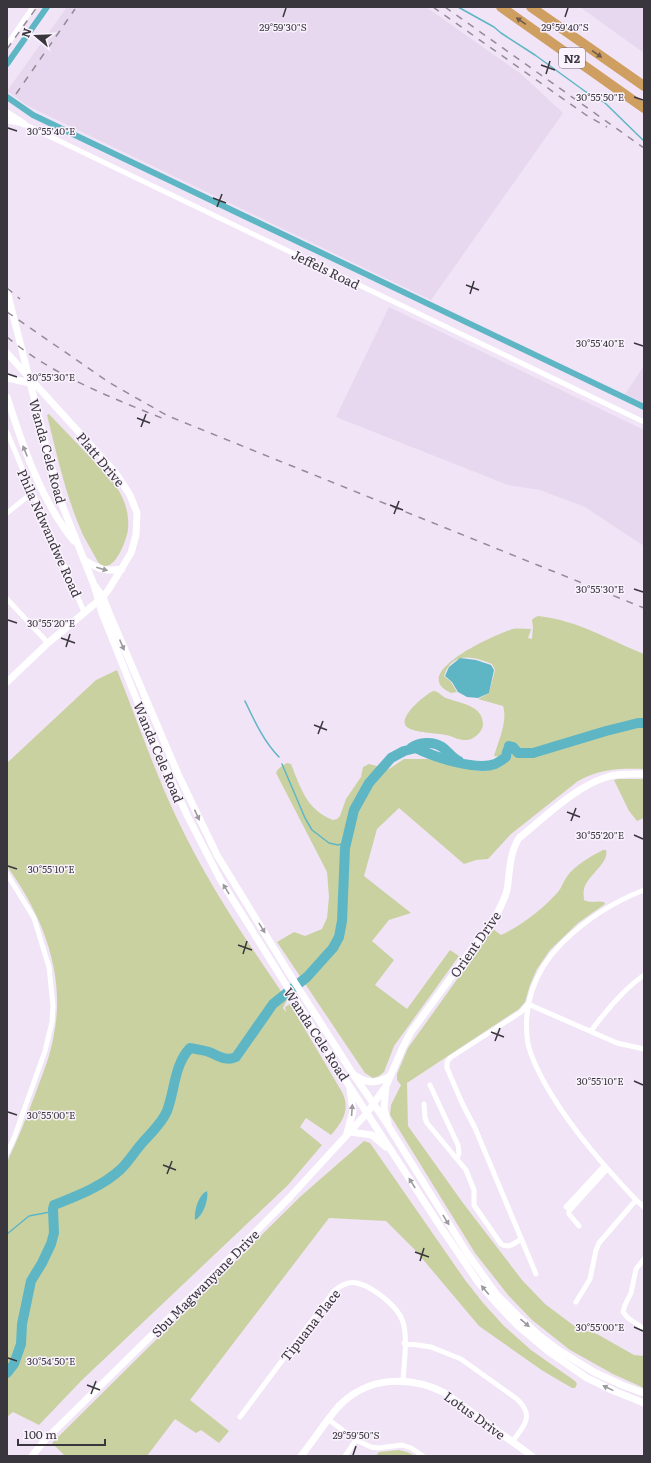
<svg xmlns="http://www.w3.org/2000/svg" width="651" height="1463" font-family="Literata,serif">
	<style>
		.built { fill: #e7d7ef }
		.green { fill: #cad1a0 }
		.water { fill: #5eb6c5 }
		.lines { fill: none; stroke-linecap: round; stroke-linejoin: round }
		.stream { stroke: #5eb6c5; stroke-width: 1.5 }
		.canal { stroke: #5eb6c5; stroke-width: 6 }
		.river { stroke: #5eb6c5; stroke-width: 10 }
		.street { stroke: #fff; stroke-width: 5 }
		.secondary { stroke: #fff; stroke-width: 7 }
		.highway { stroke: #cf9f62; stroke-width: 10 }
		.rail { stroke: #938b98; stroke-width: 1.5; stroke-dasharray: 7 7; stroke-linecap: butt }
		.oneway { fill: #6e5b4a }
		.oneway2 { fill: #9c9a9e }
		.ticks { fill: none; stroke: #3a363d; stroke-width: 1.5 }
		.labels { text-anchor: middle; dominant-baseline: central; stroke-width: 3; stroke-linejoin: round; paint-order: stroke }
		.shield { fill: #faf3fe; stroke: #746f77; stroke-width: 1 }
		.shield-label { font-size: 12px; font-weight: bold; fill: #3a363d }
		.street-label { font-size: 13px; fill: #3a363d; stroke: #faf3fe }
		.ticks-label { font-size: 10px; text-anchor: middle; fill: #3a363d; stroke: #faf3fe; stroke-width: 3; stroke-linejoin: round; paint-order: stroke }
	</style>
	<rect width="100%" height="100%" fill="#f0e4f6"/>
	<path class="built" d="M67,7H426L521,74L563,113L431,300L28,106L7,91Z
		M580,7H644V53Z
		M389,307L644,430V546L585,507L540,490L508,485L336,417Z
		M644,366V403L625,394Z"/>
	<path class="green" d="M49,414C62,428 76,442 89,456C101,469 116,482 123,499C127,508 129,519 128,529C127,540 113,578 98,562C93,553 88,544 83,535C66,497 57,455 47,415Z
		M538,616C577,620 609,640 644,654V769C620,768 599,769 578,781L511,834L488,859L476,860L464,864L399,808L377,829L364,876L411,913L389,920L372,941L394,960L375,985L407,1009L450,950L459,956L394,1046L384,1072L379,1076L373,1078L365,1073L277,942L294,932L305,936L322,929L327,918L329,897L327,872L276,773C278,768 282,766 287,763L291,764C301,789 307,810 333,820L337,819L340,816L346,799L361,777L363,767L369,764L389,769L404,759H427L448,762L479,771L498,768L510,760L515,745L510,744L507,742L503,747L504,754L501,757L494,756C498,742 508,721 503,706L478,699L489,693L495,670L492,664C473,656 452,651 444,676L451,682L457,692L451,693C448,691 443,689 441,686C425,665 499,633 513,629C518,628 525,629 531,629L528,638L532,639L533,627L532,620L534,618Z
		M117,670C139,725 158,782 185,835C214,893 250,946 287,1000L283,1008L286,1012L285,1007L290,1004L342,1092C351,1110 342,1122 331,1135L306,1118L300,1127L322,1145L288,1185L81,1381L39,1425L13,1412L7,1417V1162C18,1139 27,1116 36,1092C43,1073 51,1054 54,1034C66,973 42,915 7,866V763L96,680Z
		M433,691C439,691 441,696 446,698C459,703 483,705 483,724C483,730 478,735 473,738C470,740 467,740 464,740C458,740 452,736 446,735C437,733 414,733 407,727C396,718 426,694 433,691Z
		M618,779H644V818L637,821L629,811L614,780Z
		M603,850H606C610,863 585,877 584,890C583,893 584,897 584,900C592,904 596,900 604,902L605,904L578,923L550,950L537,969L530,985L525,1002L519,1009L407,1083L408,1126L463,1203L522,1280L545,1304L577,1328L597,1334L634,1355L644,1356V1388L613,1374L570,1350L532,1320L508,1295L475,1253L390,1115L391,1105L401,1085L397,1080V1074L408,1048L493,929L501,935C521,926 544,908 558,892C562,887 564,880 568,875C576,865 591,856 603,850Z
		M364,1141L370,1143L465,1280L484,1304L504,1326L531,1350L575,1381L577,1384L575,1388H572L543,1371L479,1326L415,1250L386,1221L329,1218L190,1400L229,1431L219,1443L201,1430L196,1433L175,1419L147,1456H65L52,1443L301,1196Z
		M399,1450L407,1452L415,1456H376L379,1452Z"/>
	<path class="water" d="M460,658L476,660L491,665L494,670L489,693L478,698L467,697L458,692L452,682L445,676L449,667Z
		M207,1191C209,1199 203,1217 195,1220C194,1211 198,1195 207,1191Z"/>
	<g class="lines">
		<path class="stream" d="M458,7L494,27L501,33L535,55L586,92L604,102L644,141
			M245,701C254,720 264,742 279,757
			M282,764L305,818L312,830L329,843L338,845L347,842
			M7,1234L29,1216L50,1212L53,1209"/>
		<path class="canal" d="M7,64L47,7
			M7,97L33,115L644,407"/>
		<path class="river" d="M411,748C419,742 433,741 442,747C448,751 452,758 459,761
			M7,1373L14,1364L21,1344L22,1324L31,1281L42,1263L51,1244L54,1233L53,1209L54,1205C77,1196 103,1186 121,1169C129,1161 135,1151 143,1142C151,1133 162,1123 167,1111C175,1090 174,1065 190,1048C196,1049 203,1050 209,1052C218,1055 225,1062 236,1057L273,1004L307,977L333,948L339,937L342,921L345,848L354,810L369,783L391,758L404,751L416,748C434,757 476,771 495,764C499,762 503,759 506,757L507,752L509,746L513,747L518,753H533L606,731L638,723H644"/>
		<path class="street" d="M7,45L33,7
			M7,121L24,124L644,422
			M7,432C32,493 59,552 84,612
			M7,513L32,493
			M7,599L48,643
			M7,874L34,918L49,967L53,1006L52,1022L45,1051L14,1138L7,1153
			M644,890C613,902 585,920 561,944C534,971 522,1007 528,1044C532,1061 542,1079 551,1094C575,1133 605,1167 636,1200L644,1207
			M591,1031C607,1009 623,990 644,975
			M430,1085L458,1145L459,1153L457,1159
			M424,1104L425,1118L427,1123L466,1170L474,1190V1205L476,1208L501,1244C508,1249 515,1243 521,1239
			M566,1207L604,1166
			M579,1226L569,1214V1211L607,1169
			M644,1259L636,1269L631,1293L625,1305L623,1312L628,1318L644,1329
			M536,1274L475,1128L462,1103L447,1068V1062L450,1058L521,1012L528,1004L617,1043L644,1049
			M576,1302L590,1279L596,1250L599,1243L636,1200
			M404,1343L431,1347L461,1359L517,1399C535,1416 524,1426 512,1442
			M240,1417L334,1291C340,1286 348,1281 357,1283C373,1287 398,1306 403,1322C408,1340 404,1362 403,1381
			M329,1420L356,1440L371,1447L378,1448L402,1445L411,1448L423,1456
			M345,1456L356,1440"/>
		<path class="secondary" d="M7,113L24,124
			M7,291L59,497L94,585L102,613L148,728L187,815L220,879L341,1073L440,1226L478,1282L497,1304L518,1326L548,1351L587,1378L614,1391L644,1403
			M7,353L115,472L130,495L137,513L136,535L131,553L109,589L103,597L48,643L7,682
			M7,378L35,384
			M7,397C22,444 42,503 74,541
			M84,560C99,569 104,572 122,569
			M95,586L103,597L110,615L178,774L217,855L292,978L353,1074L386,1122L467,1253L497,1295L518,1316L540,1336L560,1351L594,1372L622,1385L644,1393
			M354,1075C368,1084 376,1084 390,1076
			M386,1086L384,1109L388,1123
			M350,1132L372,1135L386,1147
			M347,1133L353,1111L350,1090
			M32,1456L44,1441L214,1274L290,1197L367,1113L386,1086L403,1047L411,1032L496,916C500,907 505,899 507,890C510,872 509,854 519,838C545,817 576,786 607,777C618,773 633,774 644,774
			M301,1456C314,1440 325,1422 338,1407C367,1376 410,1375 445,1393L532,1456"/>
		<path class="highway" d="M501,7L644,108
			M531,7L644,86"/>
		<path class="rail" d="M433,7L586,115L607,127
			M445,7L644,148
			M7,49L37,7
			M16,94L75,9
			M7,288L20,299
			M7,312L110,383L168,416L644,608
			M7,337C52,375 110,397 164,419"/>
	</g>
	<defs><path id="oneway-solid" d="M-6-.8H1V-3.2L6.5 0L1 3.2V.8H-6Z"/></defs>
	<g class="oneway">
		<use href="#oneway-solid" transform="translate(521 21) rotate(-145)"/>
		<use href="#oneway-solid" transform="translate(597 54) rotate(35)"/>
	</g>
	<g class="oneway2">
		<use href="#oneway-solid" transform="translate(25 451) rotate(-112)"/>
		<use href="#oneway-solid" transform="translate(102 569) rotate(16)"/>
		<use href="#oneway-solid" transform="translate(122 645) rotate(67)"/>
		<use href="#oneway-solid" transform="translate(197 815) rotate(65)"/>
		<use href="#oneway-solid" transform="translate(226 889) rotate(-121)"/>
		<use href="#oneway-solid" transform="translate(262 928) rotate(58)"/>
		<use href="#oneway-solid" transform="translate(352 1110) rotate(-86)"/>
		<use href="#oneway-solid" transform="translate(412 1183) rotate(-122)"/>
		<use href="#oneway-solid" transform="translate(446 1220) rotate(58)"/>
		<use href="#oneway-solid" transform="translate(485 1290) rotate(-130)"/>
		<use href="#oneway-solid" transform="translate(525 1323) rotate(41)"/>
		<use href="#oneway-solid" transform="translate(608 1388) rotate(-154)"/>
	</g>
	<path class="ticks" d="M283,17L286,8M565,17L568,8M541,65L555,70M546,74L550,61M634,97L643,100M8,128L17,131M213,198L226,203M217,207L222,194M466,285L479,290M470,294L474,281M634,343L643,346M8,374L17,377M137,418L150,423M141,427L146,414M390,505L403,510M394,514L399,501M634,589L643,592M8,620L17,623M61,638L75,643M66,647L70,634M314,725L327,730M318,734L323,721M567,812L580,817M571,821L576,808M634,835L643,839M8,866L17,869M238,945L252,950M243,954L247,941M491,1032L504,1037M495,1041L500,1028M634,1081L643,1085M8,1112L17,1115M163,1165L176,1170M167,1174L172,1161M415,1252L429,1257M420,1261L424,1248M634,1327L643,1331M8,1358L17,1361M87,1385L100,1390M91,1394L96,1381M353,1455L356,1446"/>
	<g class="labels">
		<rect class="shield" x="559" y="48" width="26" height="20" rx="3"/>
		<g class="shield-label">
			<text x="572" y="58">N2</text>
		</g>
		<g class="street-label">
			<text transform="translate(326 269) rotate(26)">Jeffels Road</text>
			<text transform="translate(48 451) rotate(75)">Wanda Cele Road</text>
			<text transform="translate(101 459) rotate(50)">Platt Drive</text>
			<text transform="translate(50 533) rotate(66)">Phila Ndwandwe Road</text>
			<text transform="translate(159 752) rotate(67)">Wanda Cele Road</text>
			<text transform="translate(475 944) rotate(-55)">Orient Drive</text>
			<text transform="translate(317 1034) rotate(57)">Wanda Cele Road</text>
			<text transform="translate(205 1283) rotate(-45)">Sbu Magwanyane Drive</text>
			<text transform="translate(310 1325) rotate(-52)">Tipuana Place</text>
			<text transform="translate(475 1415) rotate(36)">Lotus Drive</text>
		</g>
	</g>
	<g class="ticks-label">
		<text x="283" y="31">29°59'30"S</text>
		<text x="565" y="31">29°59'40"S</text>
		<text x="600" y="101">30°55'50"E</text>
		<text x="51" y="135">30°55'40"E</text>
		<text x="600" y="347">30°55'40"E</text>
		<text x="51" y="381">30°55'30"E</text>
		<text x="600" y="593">30°55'30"E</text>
		<text x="51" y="627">30°55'20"E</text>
		<text x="600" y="839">30°55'20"E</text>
		<text x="51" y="873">30°55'10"E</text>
		<text x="600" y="1085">30°55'10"E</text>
		<text x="51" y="1119">30°55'00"E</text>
		<text x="600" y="1331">30°55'00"E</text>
		<text x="51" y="1365">30°54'50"E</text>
		<text x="356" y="1439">29°59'50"S</text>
	</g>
	<rect width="651" height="1463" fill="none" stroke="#3a363d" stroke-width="16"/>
	<g transform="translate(36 36) rotate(289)" stroke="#faf3fe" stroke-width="3" paint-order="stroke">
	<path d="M0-3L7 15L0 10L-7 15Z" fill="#3a363d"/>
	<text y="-6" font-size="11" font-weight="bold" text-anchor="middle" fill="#3a363d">N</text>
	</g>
	<path d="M18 1439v6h87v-6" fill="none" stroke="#3a363d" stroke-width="2"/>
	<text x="24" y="1439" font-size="12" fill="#3a363d" stroke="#faf3fe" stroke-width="3" paint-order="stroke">100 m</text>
</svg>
